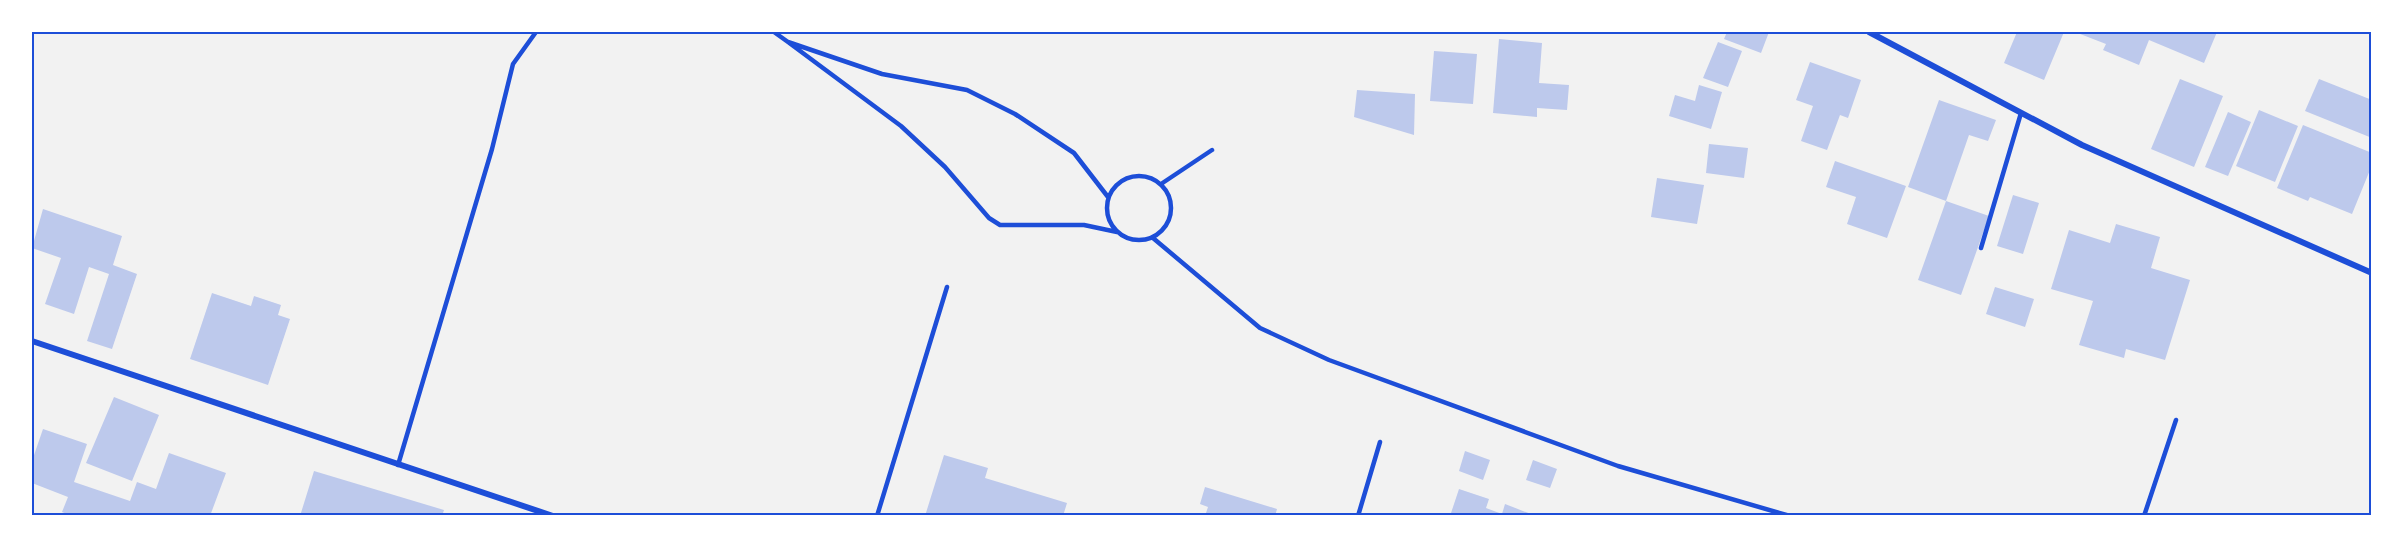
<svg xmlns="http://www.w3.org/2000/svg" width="2403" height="547" font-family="'Fira Sans Condensed',sans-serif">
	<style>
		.building { fill: #bdc9ec }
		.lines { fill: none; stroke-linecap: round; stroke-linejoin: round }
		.service { stroke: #1d4ed8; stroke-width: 4.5 }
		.minor { stroke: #1d4ed8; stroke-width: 6 }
		.neatline { fill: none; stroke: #1d4ed8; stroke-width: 2 }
	</style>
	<rect width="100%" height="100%" fill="#f2f2f2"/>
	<path class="building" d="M1727,32L1742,34L1743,32H1769L1761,53L1724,39Z
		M2017,32H2064L2044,80L2004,63Z
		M2075,32H2217L2204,63L2149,40L2139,65L2103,50L2106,44Z
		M1499,39L1542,43L1539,83L1569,85L1567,110L1537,108V117L1493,113Z
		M1718,42L1742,51L1728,87L1703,78Z
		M1434,51L1477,54L1473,104L1430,101Z
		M1810,62L1861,80L1848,118L1840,115L1827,150L1801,141L1813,106L1796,100Z
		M2180,79L2223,96L2194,167L2151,149Z
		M2319,79L2372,100V138L2305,111Z
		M1699,85L1722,92L1711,129L1669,116L1675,95L1695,101Z
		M1357,90L1415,94L1414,135L1354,117Z
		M1939,100L1996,120L1988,141L1969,135L1946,201L1989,216L1961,295L1918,280L1946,201L1908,187Z
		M2259,110L2298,126L2275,182L2236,166Z
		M2228,112L2251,122L2228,176L2205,167Z
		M2303,125L2372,153V165L2352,214L2310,197L2308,201L2277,188Z
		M1709,144L1748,148L1744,178L1706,173Z
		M1835,161L1906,186L1887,238L1847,224L1856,197L1826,187Z
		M1657,178L1704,185L1697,224L1651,217Z
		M2013,195L2039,203L2023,254L1997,246Z
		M43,209L122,236L113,265L137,274L112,349L87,341L109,274L89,267L74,314L45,304L61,258L32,248Z
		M2116,224L2160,237L2151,268L2190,280L2165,360L2126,349L2124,358L2079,345L2093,301L2051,289L2069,230L2110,243Z
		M1995,287L2034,299L2025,327L1986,314Z
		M212,293L251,306L254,296L281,305L278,315L290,319L268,385L190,359Z
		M114,397L159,415L132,481L86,463Z
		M43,429L87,444L74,482L130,501L137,482L156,489L169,453L226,473L210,516H72L62,512L68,497L32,483V461Z
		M1465,451L1490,460L1483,480L1459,471Z
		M944,455L988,468L985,478L1067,503L1063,516H925Z
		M1533,460L1557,469L1550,488L1526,480Z
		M314,471L444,510L442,516H300Z
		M1205,487L1277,509L1275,516H1205L1208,507L1200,504Z
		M1459,489L1489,499L1486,508L1502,514L1505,504L1536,516H1450Z"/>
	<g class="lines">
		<path class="service" d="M774,32L788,42
			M1107 208a32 32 0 1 1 64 0a32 32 0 1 1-64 0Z
			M1161,184L1212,150
			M1108,197L1074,153L1015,114L967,90L882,74L788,42L901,126L945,167L989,218L1000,225H1084L1117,232
			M1153,238L1260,328L1329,360L1618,466L1790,516
			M1981,248L2021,113
			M398,465L492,149L513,64L536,32
			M877,516L947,287
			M1358,516L1380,442
			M2144,516L2176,420"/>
		<path class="minor" d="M1869,32L2082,145L2372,273
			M32,341L553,516"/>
	</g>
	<rect width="2403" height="547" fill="none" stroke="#ffffff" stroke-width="66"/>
	<rect x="33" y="33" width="2337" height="481" class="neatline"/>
</svg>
